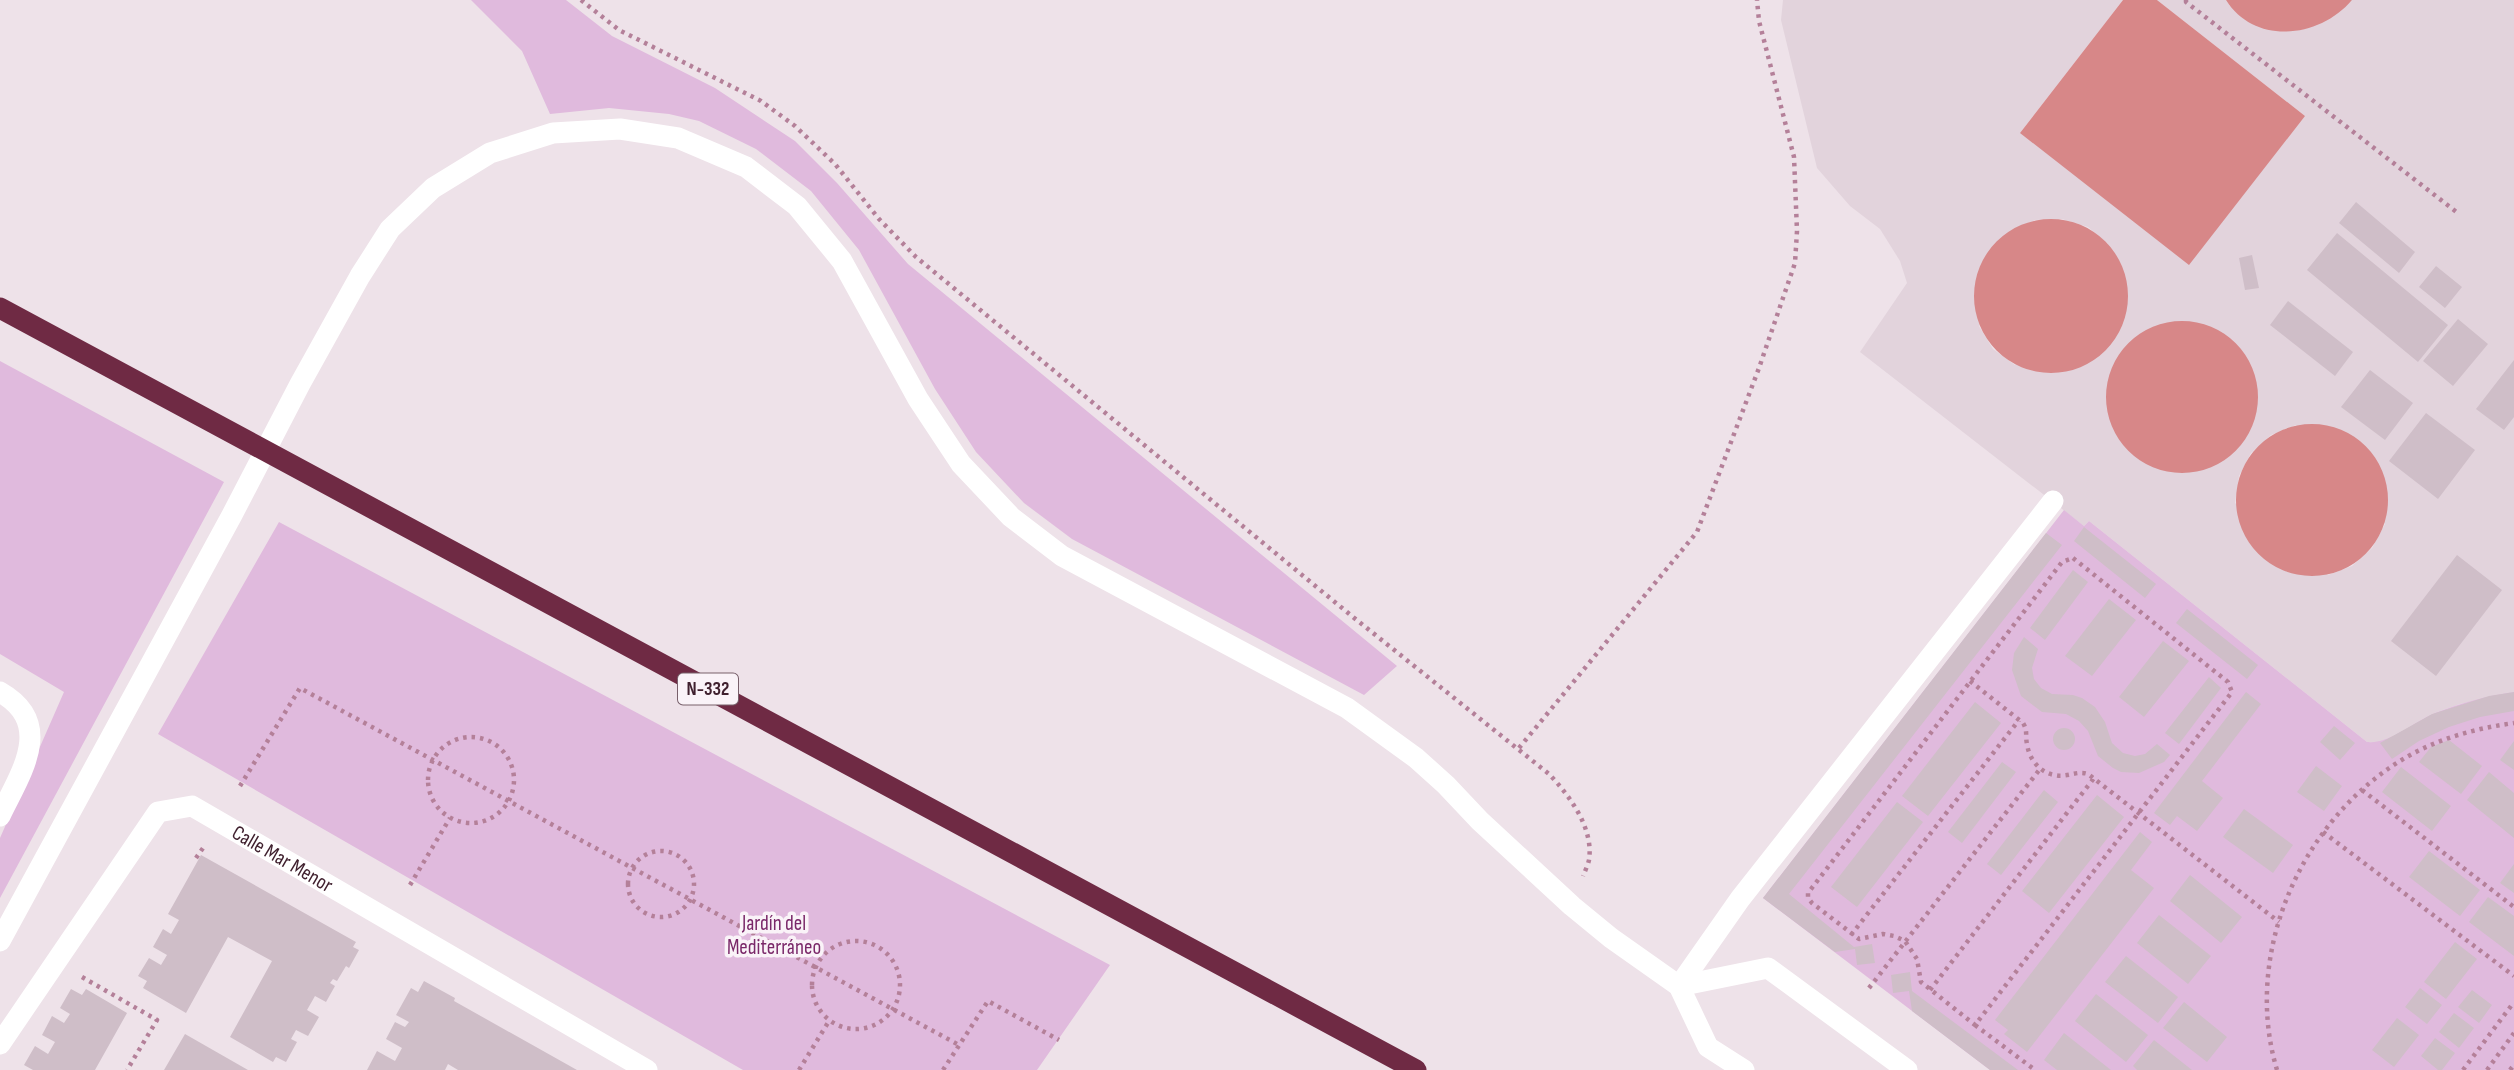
<svg xmlns="http://www.w3.org/2000/svg" width="2514" height="1070" font-family="'Sofia Sans Condensed',sans-serif">
	<style>
		.built { fill: #e2d3dc; fill-rule: evenodd }
		.green { fill: #e0badd }
		.water { fill: #d78788 }
		.building { fill: #cfbec8 }
		.lines { fill: none; stroke-linecap: round; stroke-linejoin: round }
		.path { stroke: #b48099; stroke-width: 4.5; stroke-dasharray: 3.5 5; stroke-linecap: butt }
		.street { stroke: #fff; stroke-width: 21 }
		.highway { stroke: #6f2a44; stroke-width: 21 }
		.labels { text-anchor: middle; dominant-baseline: central; stroke-width: 7; stroke-linejoin: round; paint-order: stroke }
		.shield { fill: #faf3f8; stroke: #78606b; stroke-width: 2 }
		.shield-label { font-size: 19px; font-weight: bold; fill: #40212f }
		.street-label { font-size: 21px; fill: #40212f; stroke: #faf3f8 }
		.park-label { font-size: 21px; fill: #7a2869; stroke: #faf3f8 }
	</style>
	<rect width="100%" height="100%" fill="#eee2e9"/>
	<path class="built" d="M1783,0H2123L2020,133L2305,116L2157,0H2226L2230,6L2350,2L2352,0H2514V692L2460,704L2432,714L2380,743L2367,742L2089,521L2084,526L1860,352L1907,283L1900,261L1880,229L1850,206L1817,168L1781,20ZM2062,219L2088,227L2108,244L2015,365L1993,349L1979,326L2034,220ZM2296,425L2385,524L2372,548L2352,566L2328,575L2235,503L2239,476L2251,453L2271,435Z"/>
	<path class="green" d="M471,0H566L612,36L715,88L795,141L837,183L908,264L1397,666L1364,695L1072,539L1024,503L976,452L935,389L859,250L811,191L756,149L699,121L669,114L609,108L550,114L522,51Z
		M0,361L224,482L0,898V838L64,692L0,654Z
		M2064,510L2084,526L2089,521L2367,742C2391,744 2413,722 2435,713C2461,703 2487,696 2514,692V1070H1990L1763,898Z
		M279,522L1110,965L1037,1070H743L158,734Z"/>
	<path class="water" d="M2123,0H2157L2305,116L2189,265L2020,133Z
		M2226,0H2352C2320,38 2255,46 2226,0Z
		M1974 296a77 77 0 1 1 154 0a77 77 0 1 1-154 0Z
		M2106 397a76 76 0 1 1 152 0a76 76 0 1 1-152 0Z
		M2236 500a76 76 0 1 1 152 0a76 76 0 1 1-152 0Z"/>
	<path class="building" d="M2356,202L2415,252L2399,273L2339,223Z
		M2337,233L2448,325L2418,362L2307,270Z
		M2252,255L2259,288L2245,290L2239,258Z
		M2436,266L2462,287L2445,308L2419,287Z
		M2288,301L2353,352L2335,376L2270,325Z
		M2458,319L2488,344L2453,386L2423,361Z
		M2514,360V417L2504,430L2476,409Z
		M2370,370L2413,403L2385,440L2341,407Z
		M2426,413L2475,450L2438,499L2389,461Z
		M2084,527L2156,584L2145,598L2074,541Z
		M2046,533L2062,545L1789,894L1854,947L1872,944L1875,963L1857,965L1855,949L1835,952L1763,898Z
		M2457,555L2502,590L2436,676L2391,641Z
		M2073,570L2088,582L2045,640L2030,628Z
		M2109,599L2136,620L2092,676L2065,656Z
		M2187,609L2258,665L2247,679L2176,623Z
		M2024,637L2038,649L2032,668L2034,679L2041,688L2052,694L2073,695L2082,698L2095,707L2105,722L2112,743L2123,753L2135,756L2145,754L2157,744L2170,755L2164,762L2139,773L2121,772L2113,768L2098,756L2088,731L2079,721L2066,714L2042,712L2021,696L2012,670L2014,653Z
		M2163,641L2189,661L2144,717L2119,697Z
		M2209,677L2221,688L2179,744L2165,733Z
		M2246,692L2261,704L2202,781L2223,798L2197,831L2177,816L2170,825L2154,813Z
		M2514,692V711L2480,717L2449,727L2419,741L2392,759L2380,743L2432,714L2489,696Z
		M1975,702L2001,723L1928,816L1902,796Z
		M2334,726L2355,743L2340,760L2320,742Z
		M2053 739a11 11 0 1 1 22 0a11 11 0 1 1-22 0Z
		M2449,740L2482,766L2461,794L2419,762L2431,747Z
		M2514,741V770L2500,760Z
		M2002,762L2016,772L1962,843L1948,832Z
		M2316,766L2342,786L2324,811L2297,792Z
		M2401,767L2451,806L2432,831L2382,792Z
		M2489,772L2514,793V838L2467,800Z
		M2044,790L2058,802L2001,875L1987,864Z
		M2097,795L2124,817L2049,913L2022,891Z
		M1897,802L1923,822L1857,907L1831,887Z
		M2244,809L2293,845L2273,873L2223,837Z
		M2140,832L2152,842L2131,870L2154,888L2027,1052L2004,1034L2008,1030L1995,1020Z
		M2429,851L2480,890L2460,916L2409,877Z
		M201,855L356,942L353,947L359,950L349,968L346,966L337,981L333,979L330,983L335,986L326,1002L315,996L307,1010L319,1017L308,1036L296,1030L291,1039L297,1042L286,1062L276,1057L273,1062L230,1037L272,961L228,937L186,1013L143,988L147,981L138,976L149,958L161,965L167,955L153,947L163,929L171,934L179,920L168,914Z
		M2514,864V893L2500,883Z
		M2190,875L2242,917L2221,943L2170,901Z
		M2488,897L2514,916V956L2469,922Z
		M2159,915L2211,956L2188,984L2137,943Z
		M2455,942L2477,959L2446,999L2424,982Z
		M2126,956L2178,997L2158,1023L2105,982Z
		M1910,972L1912,991L2018,1070H1990L1912,1011L1909,991L1893,993L1891,975Z
		M424,981L455,998L454,1001L577,1070H458L448,1064L445,1070H367L377,1051L395,1061L402,1048L386,1039L395,1022L405,1027L409,1022L396,1015L411,988L418,992Z
		M2420,988L2442,1005L2427,1024L2405,1007Z
		M71,989L82,995L86,989L127,1013L95,1070H33L24,1065L35,1046L48,1054L55,1042L42,1035L52,1016L64,1023L70,1014L60,1008Z
		M2472,990L2492,1005L2479,1023L2458,1007Z
		M2096,994L2148,1035L2126,1062L2075,1021Z
		M2184,1002L2227,1037L2207,1062L2163,1028Z
		M2454,1013L2474,1028L2459,1048L2439,1032Z
		M2397,1018L2419,1035L2394,1067L2372,1050Z
		M2064,1033L2111,1070H2057L2044,1060Z
		M185,1034L248,1070H164Z
		M2435,1038L2455,1053L2442,1070H2438L2421,1056Z
		M2154,1040L2192,1070H2137L2133,1066Z"/>
	<g class="lines">
		<path class="path" d="M581,0L619,30L761,101L795,126L835,164L879,219L916,257L1353,617L1549,774C1569,795 1594,828 1589,860C1588,865 1585,871 1583,876
			M2186,0V2L2459,214
			M2073,558L2228,682L2232,692L1975,1025L1921,982L1917,959L1905,941L1894,936L1883,934L1859,939L1812,903L1808,898V893L2062,562Z
			M1970,681L2023,723C2028,731 2025,735 2027,744C2029,759 2040,773 2055,775C2067,778 2077,770 2088,774L2279,922
			M428 780a43 43 0 1 1 86 0a43 43 0 1 1-86 0Z
			M1519,748L1697,532L1759,368L1795,263L1797,231L1794,157L1759,21L1757,0
			M240,786L300,688L959,1045
			M2362,790L2514,907
			M2323,832L2514,976
			M628 884a33 33 0 1 1 66 0a33 33 0 1 1-66 0Z
			M196,858L203,848
			M410,885L450,818
			M1851,935L2019,720
			M812 985a44 44 0 1 1 88 0a44 44 0 1 1-88 0Z
			M82,977L157,1020L127,1070
			M1869,988L2040,769
			M1930,990L2094,778
			M1975,1025L2035,1070
			M799,1070L829,1021
			M943,1070L988,1001L1059,1040
			M2277,1070C2241,951 2304,813 2412,754C2444,737 2478,728 2514,723
			M2463,1070L2514,1002
			M2487,1070L2514,1033
			M2510,1070L2514,1065"/>
		<g class="street">
			<path d="M0,692C56,724 20,774 0,816"/>
			<path d="M0,941L232,515L300,384L360,276L390,229L433,188L490,153L553,133L620,129L678,138L746,167L797,206L842,261L918,399L961,464L1011,517L1062,556L1347,708L1416,758L1446,785L1480,821L1572,906L1611,938L1679,986L1708,1047L1744,1070"/>
			<path d="M1679,986L1740,899L2053,501"/>
			<path d="M1679,986L1768,968L1907,1070"/>
			<path id="s1" d="M0,1044L158,812L192,806L647,1070"/>
		</g>
		<path class="highway" d="M0,308L1416,1070"/>
	</g>
	<g class="labels">
		<rect class="shield" x="678" y="673.5" width="60" height="31" rx="5"/>
		<g class="shield-label">
			<text x="708" y="689">N-332</text>
		</g>
		<g class="street-label">
			<text stroke="none"><textPath href="#s1" startOffset="420">Calle Mar Menor</textPath></text>
		</g>
		<g class="park-label">
			<text x="774" y="923">Jardín del<tspan x="774" dy="24">Mediterráneo</tspan></text>
		</g>
	</g>
</svg>
